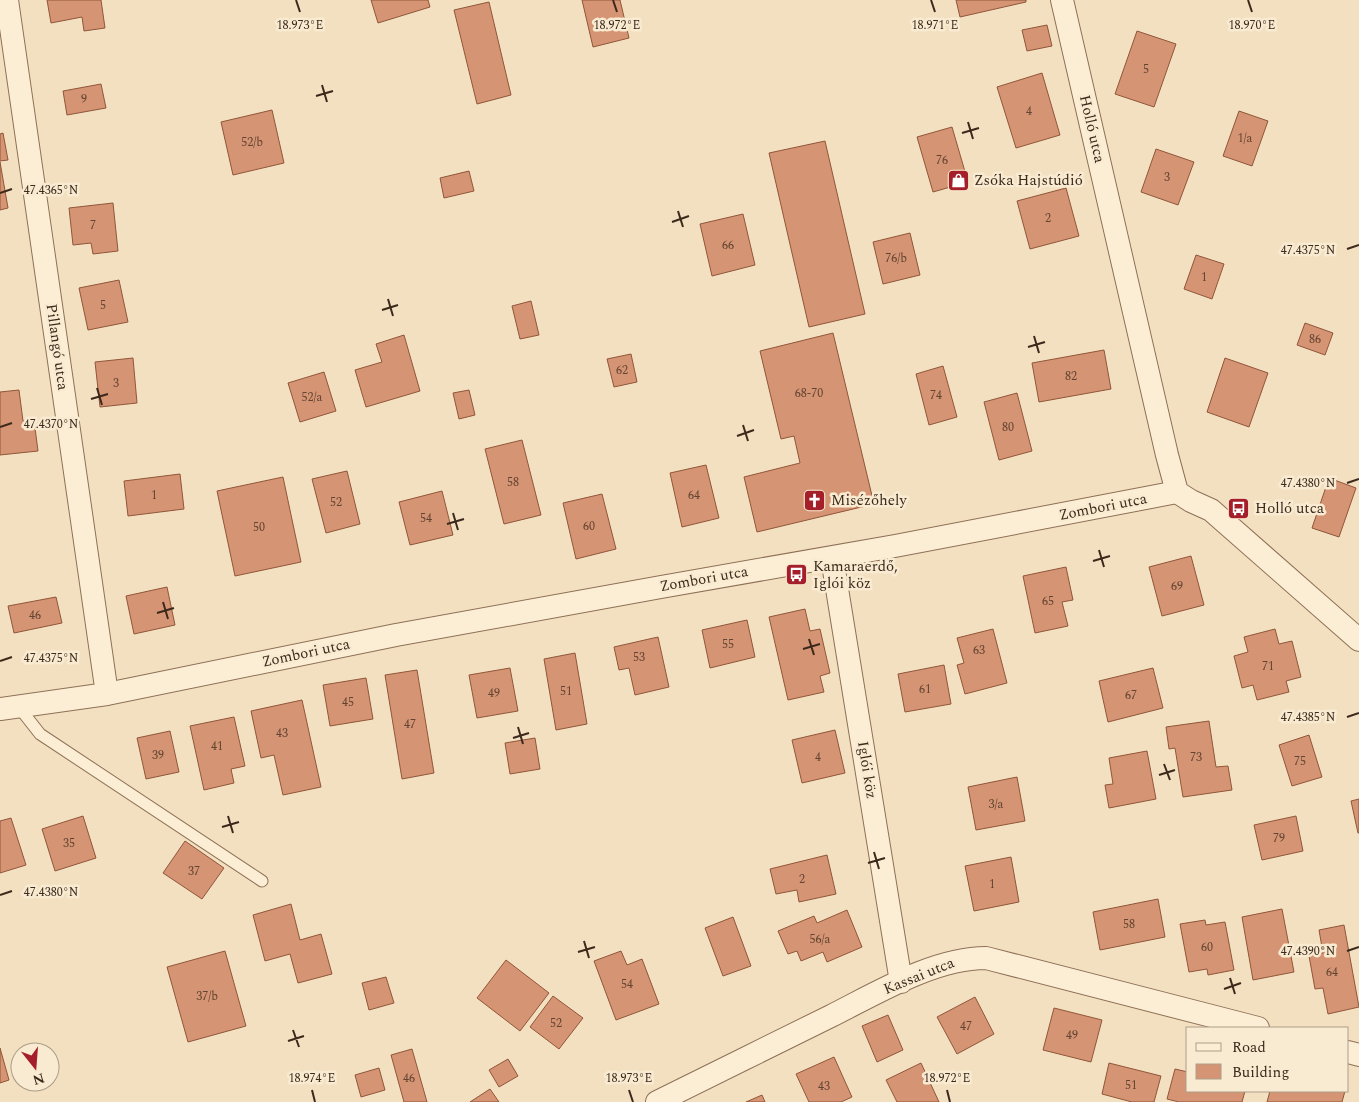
<svg xmlns="http://www.w3.org/2000/svg" width="1359" height="1102" font-family="Spectral,serif">
	<style>
		.building { fill: #d59473; stroke: #905639 }
		.lines { fill: none; stroke-linecap: round; stroke-linejoin: round }
		.service-casing { stroke: #8e7056; stroke-width: 13 }
		.minor-casing { stroke: #8e7056; stroke-width: 24 }
		.service { stroke: #fceed5; stroke-width: 11 }
		.minor { stroke: #fceed5; stroke-width: 22 }
		.ticks { fill: none; stroke: #3c291c; stroke-width: 2 }
		.labels { text-anchor: middle; dominant-baseline: central; stroke-width: 5; stroke-linejoin: round; paint-order: stroke }
		.number-label { font-size: 12px; fill: #624432 }
		.street-label { font-size: 15px; fill: #3c291c; stroke: #f9ebd1 }
		.poi-label { font-size: 15px; fill: #3c291c; stroke: #f9ebd1; text-anchor: start }
		.ticks-label { font-size: 12px; text-anchor: middle; fill: #3c291c; stroke: #f9ebd1; stroke-width: 5; stroke-linejoin: round; paint-order: stroke }
	</style>
	<rect width="100%" height="100%" fill="#f3e0c1"/>
	<path class="building" d="M47,0H101L105,28L84,31L82,17L51,23Z
		M371,0H428L430,7L378,23Z
		M582,0H620L629,38L593,47Z
		M956,0H1026V2L960,17Z
		M489,2L511,95L477,104L454,10Z
		M1047,25L1052,46L1027,51L1022,30Z
		M1137,31L1176,44L1154,107L1115,94Z
		M1042,73L1060,135L1016,148L997,87Z
		M101,84L106,108L67,115L63,91Z
		M272,110L284,163L233,175L221,122Z
		M1239,111L1268,121L1252,166L1223,156Z
		M952,127L968,182L933,192L917,137Z
		M3,133L8,160L0,161V134Z
		M825,141L865,314L809,327L769,153Z
		M1156,149L1194,162L1178,205L1141,192Z
		M0,162L8,208L0,210Z
		M469,171L474,191L444,198L440,178Z
		M1066,188L1079,236L1030,249L1017,201Z
		M113,203L118,251L93,254L91,243L73,245L69,208Z
		M743,214L755,265L712,276L700,224Z
		M910,233L920,275L883,284L873,242Z
		M1196,255L1224,264L1212,299L1184,289Z
		M119,280L128,322L88,330L79,288Z
		M531,301L539,335L520,339L512,306Z
		M1305,323L1333,333L1325,355L1297,345Z
		M833,333L874,504L757,532L744,477L800,463L794,436L781,439L760,351Z
		M404,335L420,391L366,407L355,370L382,362L376,344Z
		M1104,350L1111,389L1039,402L1032,363Z
		M631,354L637,382L614,387L607,359Z
		M133,358L137,403L100,407L95,362Z
		M1225,358L1268,373L1249,427L1207,412Z
		M943,366L957,417L929,425L916,374Z
		M324,372L336,411L300,422L288,383Z
		M19,390L23,421L34,420L38,451L0,455V392Z
		M469,390L475,415L459,419L453,393Z
		M1017,393L1032,451L999,460L984,402Z
		M522,440L541,515L504,524L485,449Z
		M706,465L719,518L682,527L670,473Z
		M347,471L360,524L326,533L312,479Z
		M180,474L184,509L128,516L124,481Z
		M283,477L301,562L235,576L217,491Z
		M1329,478L1356,488L1339,537L1312,528Z
		M442,491L453,535L410,545L399,502Z
		M602,494L616,549L576,559L563,503Z
		M1191,556L1204,605L1162,616L1149,567Z
		M1066,567L1073,600L1062,602L1068,626L1035,633L1023,576Z
		M167,587L175,625L134,634L126,596Z
		M56,597L62,623L14,633L8,606Z
		M805,609L810,631L820,629L830,673L820,676L824,692L788,700L769,617Z
		M747,620L755,657L710,668L702,630Z
		M993,629L1007,683L965,694L957,665L964,663L957,638Z
		M1275,629L1279,644L1292,641L1301,677L1286,681L1289,692L1257,700L1253,685L1242,688L1234,656L1248,652L1244,637Z
		M658,637L669,687L635,695L629,668L619,670L614,647Z
		M575,653L587,724L556,730L544,659Z
		M944,665L951,704L905,712L898,674Z
		M510,668L518,711L477,718L469,675Z
		M1153,668L1163,708L1108,722L1099,681Z
		M417,670L434,773L402,779L385,675Z
		M366,678L373,719L330,726L323,685Z
		M302,700L321,787L283,795L274,755L261,758L251,711Z
		M234,717L245,766L231,769L234,783L204,790L190,726Z
		M1209,721L1216,767L1228,766L1232,790L1183,797L1175,748L1169,749L1166,727Z
		M835,730L845,773L802,783L792,740Z
		M170,731L179,772L146,779L137,738Z
		M1309,735L1322,777L1292,786L1279,745Z
		M535,738L540,769L510,774L505,743Z
		M1147,751L1156,799L1109,808L1105,785L1113,784L1109,758Z
		M1017,777L1025,821L976,830L968,787Z
		M1359,799V833H1358L1351,801Z
		M83,816L96,858L55,871L42,829Z
		M1296,816L1303,851L1262,860L1254,825Z
		M11,818L26,865L0,873V821Z
		M185,841L224,868L202,899L163,873Z
		M827,855L836,894L799,902L797,890L776,894L770,869Z
		M1011,857L1019,902L974,911L965,866Z
		M1158,899L1165,937L1100,950L1093,912Z
		M291,904L300,940L321,934L332,974L298,983L290,954L265,961L253,915Z
		M1282,909L1294,972L1253,980L1242,917Z
		M847,910L862,947L827,962L823,952L801,961L797,951L788,954L778,931L814,916L817,923Z
		M733,917L751,966L723,976L705,928Z
		M1205,920L1206,925L1225,922L1234,970L1208,975L1207,969L1189,972L1180,924Z
		M1344,925L1359,1007L1328,1014L1323,988L1315,989L1309,956L1323,953L1319,930Z
		M225,951L246,1026L188,1042L167,967Z
		M621,951L627,965L642,959L659,1004L616,1020L594,961Z
		M506,960L549,993L520,1031L477,998Z
		M386,977L394,1003L369,1010L362,983Z
		M553,996L583,1018L559,1049L530,1027Z
		M975,997L994,1034L957,1054L937,1017Z
		M1054,1008L1102,1020L1091,1062L1043,1050Z
		M888,1015L903,1050L877,1062L862,1026Z
		M0,1048L9,1080L0,1083Z
		M412,1049L427,1102H404L391,1055Z
		M834,1057L852,1097L841,1102H809L796,1074Z
		M508,1059L518,1076L499,1087L489,1070Z
		M921,1063L939,1102H897L886,1080Z
		M1109,1063L1161,1076L1154,1102H1132L1102,1094Z
		M379,1068L385,1090L361,1097L355,1075Z
		M1175,1069L1188,1072V1091H1245L1242,1102H1179L1167,1099Z
		M490,1089L499,1102H470Z
		M1270,1091H1345L1342,1102H1267Z
		M762,1095L765,1102H746Z"/>
	<g class="lines">
		<defs>
			<path id="service" d="M18,706L40,734L262,881"/>
			<path id="minor" d="M7,0L107,694
				M1062,0L1167,455L1177,492
				M832,558L901,982
				M0,709L107,694L396,635L661,587L895,546L1177,492L1191,501L1211,510L1359,640
				M1348,1052L1359,1055
				M657,1102C715,1073 773,1045 831,1016C877,993 934,958 986,958L1258,1028"/>
		</defs>
		<use href="#service" class="service-casing"/>
		<use href="#minor" class="minor-casing"/>
		<use href="#service" class="service"/>
		<use href="#minor" class="minor"/>
	</g>
	<path class="ticks" d="M296,0L300,12M613,0L617,12M931,0L935,12M1248,0L1252,12M322,85L327,102M316,96L333,91M968,122L973,139M962,133L979,128M0,193L12,189M678,211L683,227M672,222L689,216M1347,249L1359,245M388,299L393,316M382,310L398,305M1034,336L1039,353M1028,347L1045,342M97,388L102,405M91,399L108,394M743,425L748,441M0,427L12,423M737,436L754,430M1347,483L1359,479M453,513L458,530M447,524L464,519M1099,550L1104,567M1093,561L1110,556M163,602L168,619M157,613L174,608M809,639L814,655M803,649L820,644M0,661L12,657M1347,717L1359,713M518,727L523,744M513,738L529,733M1164,764L1170,780M1159,775L1175,770M228,816L233,833M222,827L239,822M874,852L879,869M868,863L885,858M0,895L12,891M584,941L589,958M1347,951L1359,947M578,952L595,947M1230,978L1235,994M1224,989L1241,983M293,1030L299,1047M288,1041L304,1036M312,1090L315,1102M629,1090L633,1102M947,1090L950,1102"/>
	<defs>
		<symbol id="shop-square" viewBox="-11 -11 22 22"><rect x="-9" y="-9" width="18" height="18" rx="4" fill="#a41f2a" stroke="#f9ebd1"/><path d="M-5-2.5h2.3a2.7 3.5 0 0 1 5.4 0H5L5.5 6h-11ZM-1.5-2.5h3a1.5 2.3 0 0 0-3 0Z" fill="#fff"/></symbol>
		<symbol id="church-square" viewBox="-11 -11 22 22"><rect x="-9" y="-9" width="18" height="18" rx="4" fill="#a41f2a" stroke="#f9ebd1"/><path d="M-1.2-6h2.4v3.5h3.3v2.4h-3.3V6h-2.4V-.1h-3.3v-2.4h3.3Z" fill="#fff"/></symbol>
		<symbol id="bus-square" viewBox="-11 -11 22 22"><rect x="-9" y="-9" width="18" height="18" rx="4" fill="#a41f2a" stroke="#f9ebd1"/><path d="M-5-6H5V4H4V6H2V4H-2V6H-4V4H-5ZM-3.5-4V0h7V-4ZM-3.5 1.2v1.5H-2V1.2ZM2 1.2v1.5H3.5V1.2Z" fill="#fff"/></symbol>
	</defs>
	<g fill-rule="evenodd">
		<use href="#shop-square" x="946" y="168" width="25" height="25"/>
		<use href="#church-square" x="802" y="488" width="25" height="25"/>
		<use href="#bus-square" x="1226" y="496" width="25" height="25"/>
		<use href="#bus-square" x="784" y="562" width="25" height="25"/>
	</g>
	<g class="labels">
		<g class="number-label">
			<text x="1146" y="69">5</text>
			<text x="84" y="99">9</text>
			<text x="1029" y="111">4</text>
			<text x="1245" y="138">1/a</text>
			<text x="252" y="142">52/b</text>
			<text x="942" y="160">76</text>
			<text x="1167" y="177">3</text>
			<text x="1048" y="218">2</text>
			<text x="93" y="225">7</text>
			<text x="728" y="245">66</text>
			<text x="896" y="258">76/b</text>
			<text x="1204" y="277">1</text>
			<text x="103" y="305">5</text>
			<text x="1315" y="339">86</text>
			<text x="622" y="370">62</text>
			<text x="1071" y="376">82</text>
			<text x="116" y="383">3</text>
			<text x="809" y="393">68-70</text>
			<text x="936" y="395">74</text>
			<text x="312" y="397">52/a</text>
			<text x="1008" y="427">80</text>
			<text x="513" y="482">58</text>
			<text x="154" y="495">1</text>
			<text x="694" y="495">64</text>
			<text x="336" y="502">52</text>
			<text x="426" y="518">54</text>
			<text x="589" y="526">60</text>
			<text x="259" y="527">50</text>
			<text x="1177" y="586">69</text>
			<text x="1048" y="601">65</text>
			<text x="35" y="615">46</text>
			<text x="728" y="644">55</text>
			<text x="979" y="650">63</text>
			<text x="639" y="657">53</text>
			<text x="1268" y="666">71</text>
			<text x="925" y="689">61</text>
			<text x="566" y="691">51</text>
			<text x="494" y="693">49</text>
			<text x="1131" y="695">67</text>
			<text x="348" y="702">45</text>
			<text x="410" y="724">47</text>
			<text x="282" y="733">43</text>
			<text x="217" y="746">41</text>
			<text x="158" y="755">39</text>
			<text x="818" y="757">4</text>
			<text x="1196" y="757">73</text>
			<text x="1300" y="761">75</text>
			<text x="996" y="804">3/a</text>
			<text x="1279" y="838">79</text>
			<text x="69" y="843">35</text>
			<text x="194" y="871">37</text>
			<text x="802" y="879">2</text>
			<text x="992" y="884">1</text>
			<text x="1129" y="924">58</text>
			<text x="820" y="939">56/a</text>
			<text x="1207" y="947">60</text>
			<text x="1332" y="972">64</text>
			<text x="627" y="984">54</text>
			<text x="207" y="996">37/b</text>
			<text x="556" y="1023">52</text>
			<text x="966" y="1026">47</text>
			<text x="1072" y="1035">49</text>
			<text x="409" y="1078">46</text>
			<text x="1131" y="1085">51</text>
			<text x="824" y="1086">43</text>
		</g>
		<g class="street-label">
			<text transform="translate(1092 129) rotate(77)">Holló utca</text>
			<text transform="translate(57 347) rotate(82)">Pillangó utca</text>
			<text transform="translate(1103 507) rotate(-11)">Zombori utca</text>
			<text transform="translate(704 579) rotate(-10)">Zombori utca</text>
			<text transform="translate(306 653) rotate(-12)">Zombori utca</text>
			<text transform="translate(867 770) rotate(81)">Iglói köz</text>
			<text transform="translate(919 976) rotate(-22)">Kassai utca</text>
		</g>
		<g class="poi-label">
			<text x="974" y="180">Zsóka Hajstúdió</text>
			<text x="831" y="500">Misézőhely</text>
			<text x="1255" y="508">Holló utca</text>
			<text x="813" y="566">Kamaraerdő,<tspan x="813" dy="17">Iglói köz</tspan></text>
		</g>
	</g>
	<g class="ticks-label">
		<text x="300" y="29">18.973°E</text>
		<text x="617" y="29">18.972°E</text>
		<text x="935" y="29">18.971°E</text>
		<text x="1252" y="29">18.970°E</text>
		<text x="51" y="194">47.4365°N</text>
		<text x="1308" y="254">47.4375°N</text>
		<text x="51" y="428">47.4370°N</text>
		<text x="1308" y="487">47.4380°N</text>
		<text x="51" y="662">47.4375°N</text>
		<text x="1308" y="721">47.4385°N</text>
		<text x="51" y="896">47.4380°N</text>
		<text x="1308" y="955">47.4390°N</text>
		<text x="312" y="1082">18.974°E</text>
		<text x="629" y="1082">18.973°E</text>
		<text x="947" y="1082">18.972°E</text>
	</g>
	<rect x="1186" y="1027" width="162" height="65" fill="#f9ebd1" stroke="#ad9d89"/>
	<rect x="1196" y="1043" width="25" height="8" fill="#fceed5" stroke="#ad9d89"/>
	<text x="1232" y="1052" font-size="15" fill="#3c291c">Road</text>
	<rect x="1196" y="1064" width="25" height="15" fill="#d59473" stroke="#ad9d89"/>
	<text x="1232" y="1077" font-size="15" fill="#3c291c">Building</text>
	<g transform="translate(35 1067) rotate(163)"><circle r="24" fill="#f9ebd1" stroke="#ad9d89"/>
	<path d="M0-4L9 19L0 12L-9 19Z" fill="#a41f2a"/>
	<text y="-8" font-size="14" font-weight="bold" text-anchor="middle" fill="#3c291c">N</text>
	</g>
</svg>
